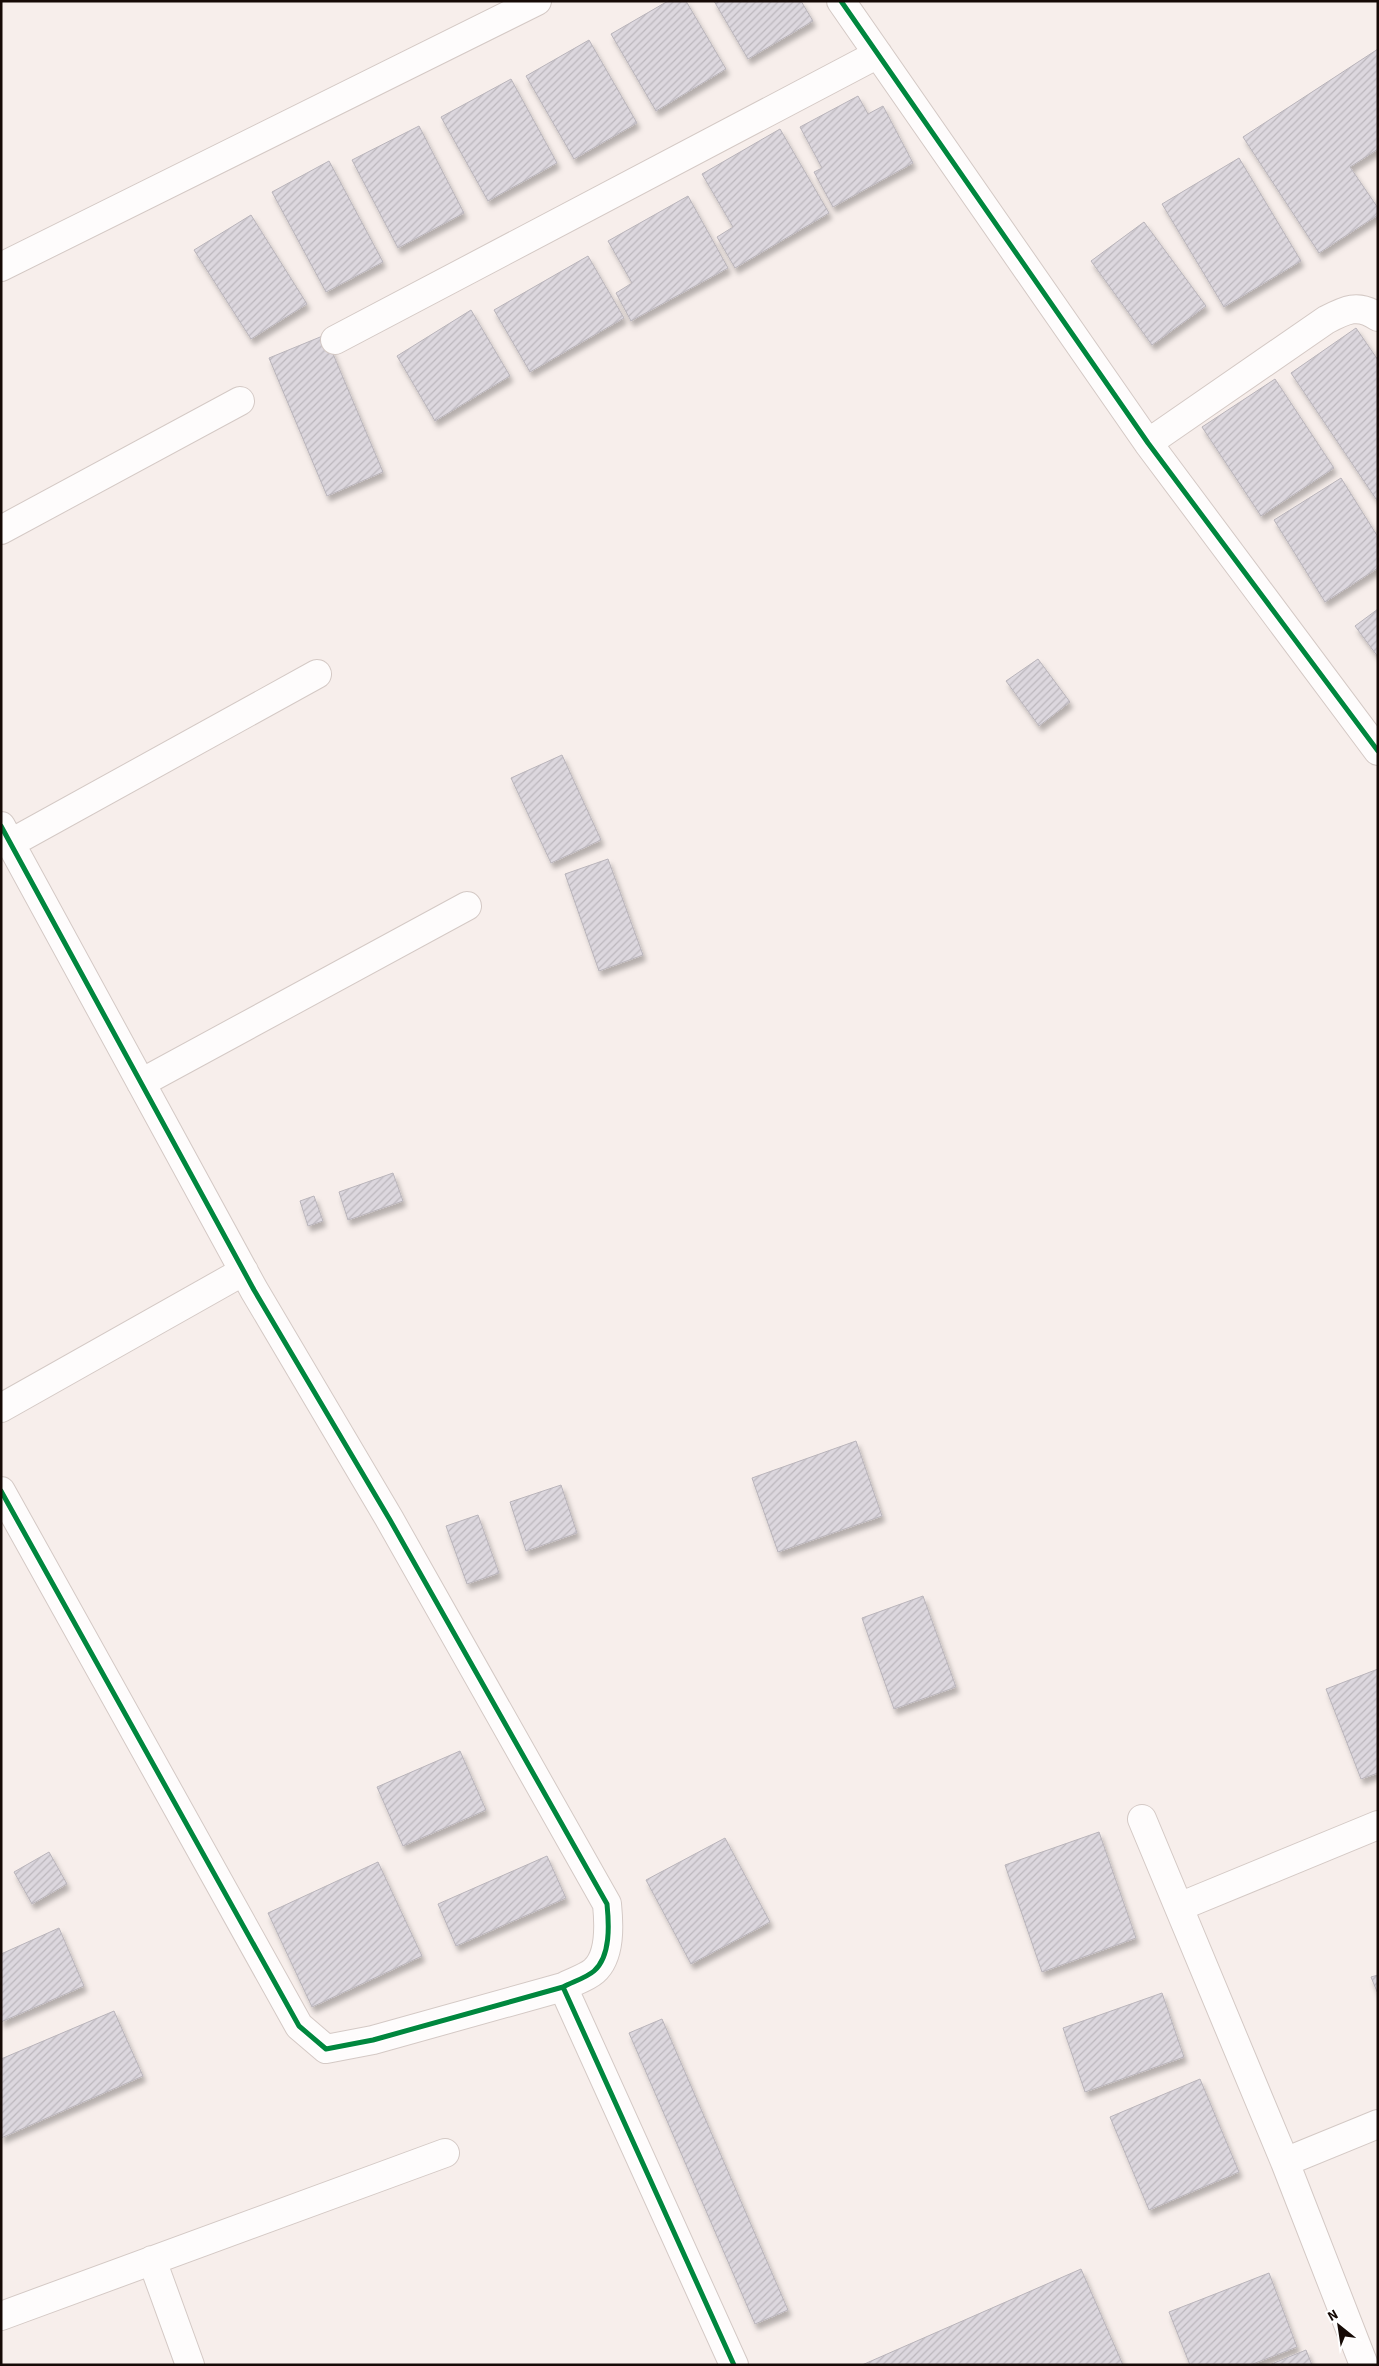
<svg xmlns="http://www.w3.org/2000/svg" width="1379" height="2366" font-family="'Source Sans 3',sans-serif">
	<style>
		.building { fill: url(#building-hatch); stroke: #b9b4ba; filter: url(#shadow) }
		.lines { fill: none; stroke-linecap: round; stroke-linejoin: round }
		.minor-casing { stroke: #d4c9c5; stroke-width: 30 }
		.minor { stroke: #fefcfc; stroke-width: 28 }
		.cycleway-casing { stroke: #fff; stroke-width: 8 }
		.cycleway { stroke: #00873e; stroke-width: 5 }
	</style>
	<defs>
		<pattern id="building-hatch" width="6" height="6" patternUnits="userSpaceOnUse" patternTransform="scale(1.25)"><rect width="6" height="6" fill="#dcd7de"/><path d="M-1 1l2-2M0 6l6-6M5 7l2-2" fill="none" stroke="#bcb7bd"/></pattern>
		<filter id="shadow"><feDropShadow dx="3" dy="5.5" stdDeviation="2.5" flood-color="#0004"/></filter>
	</defs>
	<rect width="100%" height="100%" fill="#f7eeeb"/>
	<path class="building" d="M668,1H686L726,69L656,111L611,34Z
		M714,1H801L813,21L748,59Z
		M589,40L637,123L574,159L526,76Z
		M1378,49V149L1350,167L1378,208V215L1319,253L1243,137Z
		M511,79L557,163L488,201L441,117Z
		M858,96L868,114L883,106L913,163L833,207L814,172L822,168L800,127Z
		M419,126L464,213L398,248L352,160Z
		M780,129L829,213L735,268L717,237L733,227L702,174Z
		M1239,158L1301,261L1224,307L1162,204Z
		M329,161L383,262L326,292L272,192Z
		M688,196L728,268L631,321L616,293L632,283L608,241Z
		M251,215L307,304L251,339L194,250Z
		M1144,222L1206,306L1152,345L1091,261Z
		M588,256L624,318L530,372L494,310Z
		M471,310L510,376L435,421L397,356Z
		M1356,328L1378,360V502L1291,373Z
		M325,335L383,472L327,496L269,358Z
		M1275,379L1334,468L1261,516L1202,427Z
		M1341,478L1378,537V568L1325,602L1274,520Z
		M1378,609V657L1355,626Z
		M1038,659L1070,702L1039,726L1006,681Z
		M562,755L601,840L551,863L511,778Z
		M608,859L643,955L599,971L565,874Z
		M393,1173L403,1201L348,1220L339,1192Z
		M314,1196L323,1221L308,1226L300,1201Z
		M856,1441L882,1516L778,1552L752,1478Z
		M561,1485L577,1533L526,1551L510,1502Z
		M478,1515L499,1573L467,1584L446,1526Z
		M923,1596L956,1687L894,1709L862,1618Z
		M1378,1669V1773L1361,1779L1326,1689Z
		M460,1751L486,1810L403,1846L377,1787Z
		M1099,1832L1136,1938L1042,1972L1005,1865Z
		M725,1838L770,1922L691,1964L646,1880Z
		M49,1852L67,1884L32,1904L14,1872Z
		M547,1856L566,1898L456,1946L438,1904Z
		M378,1862L422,1956L312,2007L268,1913Z
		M59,1928L84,1986L1,2022V1954Z
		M1378,1975V1994L1371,1977Z
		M1162,1993L1184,2057L1085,2092L1063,2028Z
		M114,2011L143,2076L1,2138V2059Z
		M662,2019L788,2310L755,2324L629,2033Z
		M1200,2079L1239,2172L1149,2210L1110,2117Z
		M1081,2269L1123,2365H862Z
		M1269,2273L1297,2347L1250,2365H1190L1169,2312Z
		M1306,2350L1312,2365H1269Z"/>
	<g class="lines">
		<defs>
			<path id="minor" d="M841,1L1148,443L1378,751
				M1,267L537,1
				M335,340L878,54
				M1148,443L1326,320C1345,310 1358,303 1378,317
				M1,530L240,401
				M1,826L254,1290L390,1520L607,1904C609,1924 611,1956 594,1971C586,1978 572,1982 563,1987L734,2365
				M11,843L317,674
				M141,1083L467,906
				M1,1408L244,1271
				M1,1491L299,2026L326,2049L373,2040L563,1987
				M1142,1819L1285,2162L1364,2365
				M1179,1907L1378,1825
				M1285,2162L1378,2124
				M152,2260L190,2365
				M1,2316L445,2153"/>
		</defs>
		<use href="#minor" class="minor-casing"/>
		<use href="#minor" class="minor"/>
		<defs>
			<path id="cycleway" d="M841,1L1148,443L1378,751
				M1,826L254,1290L390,1520L607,1904C609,1924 611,1956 594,1971C586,1978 572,1982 563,1987L734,2365
				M1,1491L299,2026L326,2049L373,2040L563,1987"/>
		</defs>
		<use href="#cycleway" class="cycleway-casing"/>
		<use href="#cycleway" class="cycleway"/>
	</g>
	<rect width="1379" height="2366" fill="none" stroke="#160a06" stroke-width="5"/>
	<g transform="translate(1339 2326) rotate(330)" stroke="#ffffff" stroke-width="4" paint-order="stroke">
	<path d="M0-4L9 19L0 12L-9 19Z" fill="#160a06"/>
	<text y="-8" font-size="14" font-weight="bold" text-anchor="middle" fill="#160a06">N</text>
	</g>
</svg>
